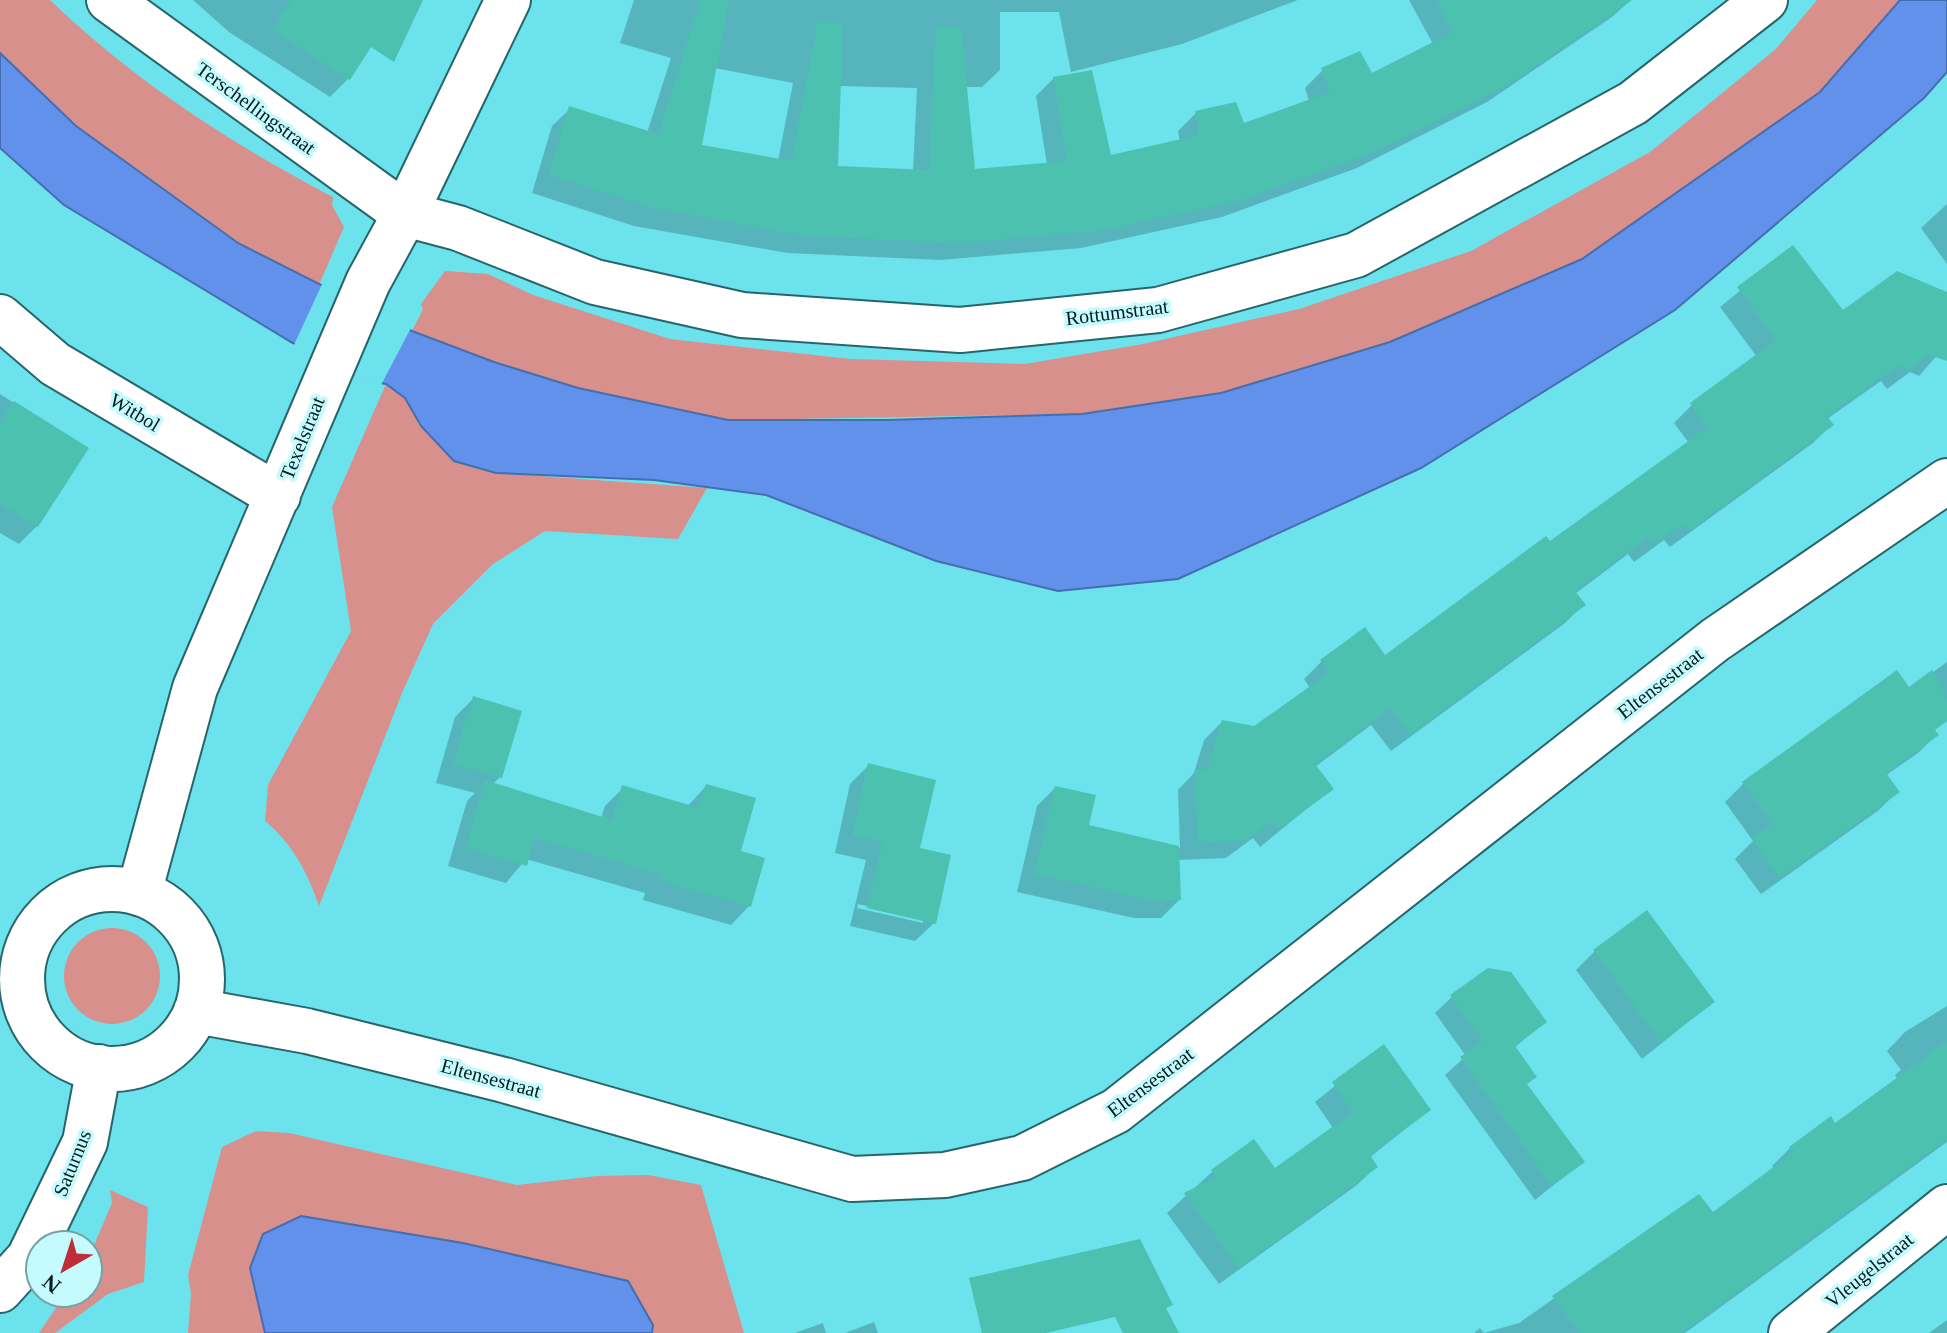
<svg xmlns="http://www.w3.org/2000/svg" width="1947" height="1333" font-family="Georgia,serif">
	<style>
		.green { fill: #d8908d }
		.water { fill: #6191eb; stroke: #456eae; stroke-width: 2 }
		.pier { fill: #6ce2ec }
		.shadow { fill: #0003; fill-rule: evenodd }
		.building { fill: #4dc1b0 }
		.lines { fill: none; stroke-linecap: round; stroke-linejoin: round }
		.minor-casing { stroke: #26666b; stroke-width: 48 }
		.tertiary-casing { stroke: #26666b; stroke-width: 48 }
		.minor { stroke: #fff; stroke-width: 44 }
		.tertiary { stroke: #fff; stroke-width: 44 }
		.labels { text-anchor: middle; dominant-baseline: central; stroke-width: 7; stroke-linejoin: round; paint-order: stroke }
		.street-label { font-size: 20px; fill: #031d1f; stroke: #c5fafe }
	</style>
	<rect width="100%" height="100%" fill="#6ce2ec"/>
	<path class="green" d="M0,0H50C132,79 231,144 333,197L332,205L344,227L319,285L238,242L112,154L76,126L0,53Z
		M1817,0H1900L1820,92L1582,259L1390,342L1220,393L1083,414L728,420L578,388L494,362L412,331L423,309L421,304L445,271L488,274L533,295L670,339L851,359L1025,364L1143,344L1299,309L1471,251L1650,152L1776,49Z
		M386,384L405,398L421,426L475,468L496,473L707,488L678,539L545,531L493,564L433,624L402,693L319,906C308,873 292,843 265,821L268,785L351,631L332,507Z
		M64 976a48 48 0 1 1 96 0a48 48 0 1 1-96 0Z
		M256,1131L289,1133L517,1185L597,1176L648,1175L701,1185L744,1333H652L653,1325L250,1268L265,1333H188L191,1294L188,1275L222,1147Z
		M110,1190L148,1207L144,1282L108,1294L55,1333H39L66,1293H88V1259L112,1203Z"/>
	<path class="water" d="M1900,0H1947V72L1924,98L1675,310L1421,468L1178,579L1058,591L936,561L766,495L654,480L496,473L454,461L421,426L405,398L386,384L370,381L291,342L64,205L0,148V53L76,126L238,243L412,331L494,362L578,388L728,420H887L1082,414L1221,393L1390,342L1582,259L1820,92Z
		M301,1216L463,1243L628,1281L653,1325L652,1333H265L250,1268L263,1234Z"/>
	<path class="pier" d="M323,282L412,326L380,387L293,347Z"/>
	<path class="shadow" d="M193,0H354L386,21L348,79L330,97L229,32Z
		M634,0H1298L1182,44L1071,72L1059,12H1000V70L982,87H965L973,171L1047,165L1036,96L1054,78L1109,157L1180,142L1178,131L1196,113L1243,126L1309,101L1305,88L1323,70L1371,76L1433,44L1409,0H1631L1612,17L1487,102L1357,168L1222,217L1081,248L940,260L787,253L634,226L532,193L552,126L570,109L647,133L671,58L620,43ZM715,68L793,83L778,161L700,146ZM839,86L917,88L913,171L836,168Z
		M1947,204V264L1921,228Z
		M1793,248L1843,313L1947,317V344L1919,376L1910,372L1887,389L1881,381L1827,419L1831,425L1813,443L1670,547L1664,540L1634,562L1628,554L1575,594L1583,605L1565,623L1391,751L1371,725L1315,767L1331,789L1260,847L1253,838L1226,858L1178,860L1179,900L1161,918H1134L1017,892L1037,806L1055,788L1087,826L1180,848L1178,790L1194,773L1204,740L1222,722L1255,728L1310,688L1304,679L1322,661L1385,658L1689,443L1674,423L1692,405L1757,357L1720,307Z
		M0,394L86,449L37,526L19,544L0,533Z
		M1947,662V721L1933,730L1936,735L1918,753L1885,776L1897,792L1879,810L1761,894L1735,859L1753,841L1725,802L1743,784L1897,673L1908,690Z
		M474,698L500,777L493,784L601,818L605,806L623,788L687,807L706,786L738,852L749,906L731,925L643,900L645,893L526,859L506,883L448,866L467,801L475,793L436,783L455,717Z
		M869,765L917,849L934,923L915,941L850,926L866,860L835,853L850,784ZM858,904L923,919V923L857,908Z
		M1595,951L1713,1002L1642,1059L1576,970Z
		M1452,997L1545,1022L1514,1048L1525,1085L1582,1162L1535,1200L1445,1075L1466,1056L1435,1013Z
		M1947,1006V1142L1685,1333H1474L1480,1328L1484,1333L1519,1323L1698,1197L1712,1215L1774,1169L1772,1166L1790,1148L1834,1126L1898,1080L1895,1075L1901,1070L1887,1051L1905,1032Z
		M1383,1047L1429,1110L1369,1158L1376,1167L1357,1185L1219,1284L1167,1213L1213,1171H1275L1333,1128L1315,1102Z
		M1947,1320V1333H1929Z
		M874,1322L878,1333H845Z
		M823,1323L826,1333H795Z"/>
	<path class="building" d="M292,0H423L394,62L371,47L350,80L272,30Z
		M701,0H729L702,145L792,161L818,20L843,23L838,166L929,170L936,28L961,27L975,169L1067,161L1053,77L1092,70L1111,155L1199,135L1195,111L1236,102L1244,123L1330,92L1321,68L1360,51L1372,73L1453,32L1436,0H1632L1508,85L1377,151L1242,200L1101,231L960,243L805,236L652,208L549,175L569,106L658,134Z
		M1793,245L1843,310L1897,271L1947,292V361L1929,355L1906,372L1900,364L1827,416L1834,425L1689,531L1683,524L1653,545L1647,538L1575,591L1586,605L1410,735L1390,708L1315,764L1334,789L1278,830L1272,822L1247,840L1198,843L1195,770L1207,769L1222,720L1254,726L1330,672L1320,660L1365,627L1385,655L1546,536L1550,541L1708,427L1690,403L1776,340L1737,287Z
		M14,401L89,448L38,527L0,503V423Z
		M1897,670L1909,687L1932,670L1947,700V721L1935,730L1939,735L1886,773L1900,792L1780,878L1752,839L1772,824L1742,782Z
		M473,696L522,711L502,778L453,764Z
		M868,763L936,780L920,848L951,855L936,924L867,908L883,842L852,835Z
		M485,780L612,820L622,785L699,808L706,784L756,798L741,851L765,858L751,907L660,881L662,875L534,838L527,866L466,848Z
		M1055,786L1096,795L1089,825L1179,846L1181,900L1154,901L1034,874Z
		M1647,910L1715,1002L1661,1042L1593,950Z
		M1488,968L1511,972L1547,1022L1515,1046L1537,1077L1527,1084L1585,1162L1552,1186L1460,1057L1483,1041L1450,995Z
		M1947,1041V1139L1681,1333H1580L1552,1296L1699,1194L1713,1212L1794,1152L1789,1147L1831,1116L1835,1123Z
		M1384,1044L1431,1110L1370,1155L1378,1167L1239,1268L1184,1193L1216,1177L1211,1170L1254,1139L1275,1168L1353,1112L1332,1082Z
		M1140,1239L1173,1305L1166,1308L1179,1333H1123L1115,1317L1046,1333H982L969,1278Z"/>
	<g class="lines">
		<defs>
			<path id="minor" d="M109,0L405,214L458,228L595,282L742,315L960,330L1158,310L1356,255L1633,103L1765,0
				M0,317L55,364L278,496
				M139,893L195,688L368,282L405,214L508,0
				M1791,1333L1947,1207"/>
			<path id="tertiary" d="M22 979a90 90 0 1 1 180 0a90 90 0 1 1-180 0Z
				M196,1011L307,1031L504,1080L852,1179L945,1175L1022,1158L1116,1111L1715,640L1947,481
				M0,1290L29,1258L85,1142L99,1067"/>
		</defs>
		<use href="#minor" class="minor-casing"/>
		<use href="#tertiary" class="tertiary-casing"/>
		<use href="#minor" class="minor"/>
		<use href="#tertiary" class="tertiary"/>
	</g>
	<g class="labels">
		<g class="street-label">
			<text transform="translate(256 108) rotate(36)">Terschellingstraat</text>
			<text transform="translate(1117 312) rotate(-7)">Rottumstraat</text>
			<text transform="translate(135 412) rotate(31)">Witbol</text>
			<text transform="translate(302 438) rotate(-68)">Texelstraat</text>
			<text transform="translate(1660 683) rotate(-38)">Eltensestraat</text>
			<text transform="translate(491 1078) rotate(15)">Eltensestraat</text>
			<text transform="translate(1150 1082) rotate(-37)">Eltensestraat</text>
			<text transform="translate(72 1163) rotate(-68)">Saturnus</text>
			<text transform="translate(1869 1270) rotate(-39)">Vleugelstraat</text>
		</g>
	</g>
	<g transform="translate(64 1269) rotate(219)"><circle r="38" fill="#c5fafe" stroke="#77a2a5" stroke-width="2"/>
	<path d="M0-6L14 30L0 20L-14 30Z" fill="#be2e39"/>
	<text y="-12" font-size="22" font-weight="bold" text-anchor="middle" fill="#031d1f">N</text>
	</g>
</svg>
